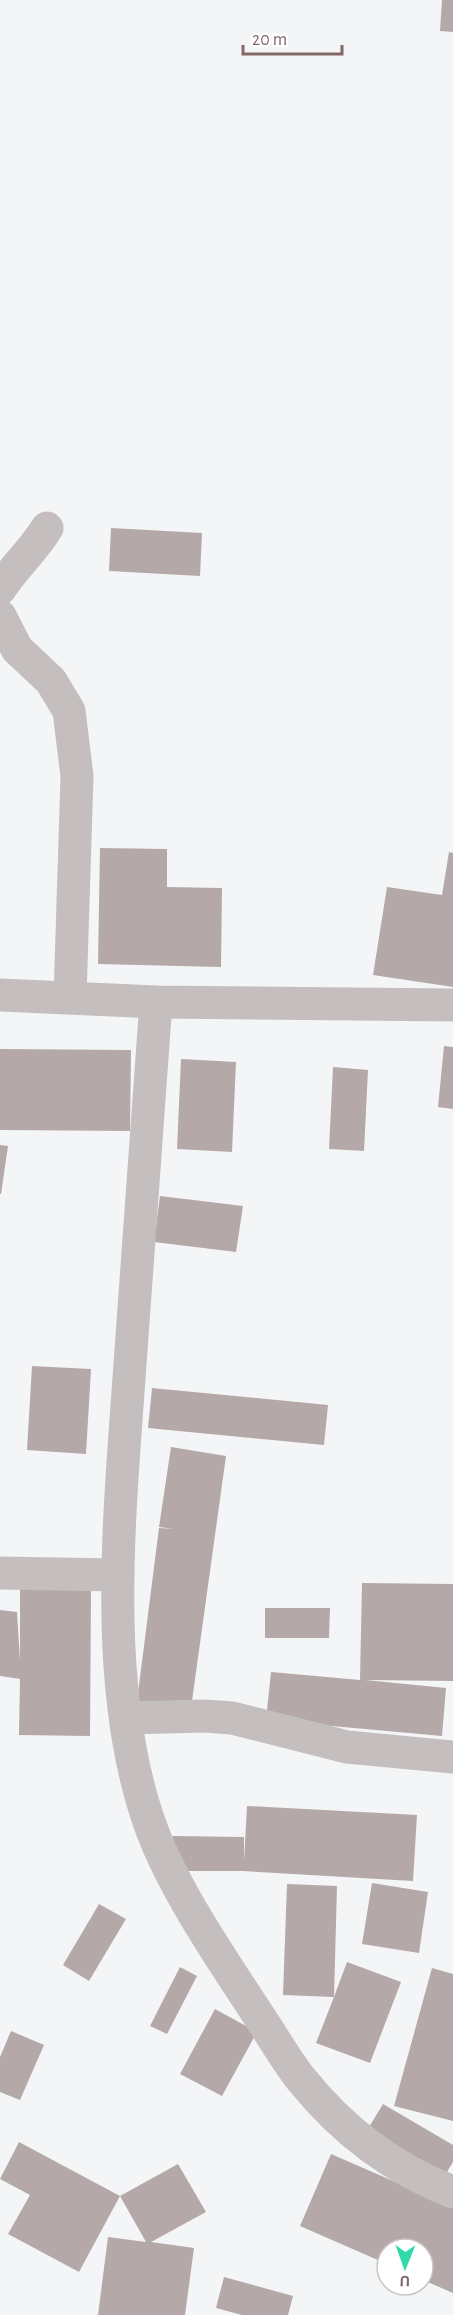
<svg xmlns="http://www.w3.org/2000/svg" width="453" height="2315" font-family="'Alegreya Sans',sans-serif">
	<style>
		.building { fill: #b5a8a9 }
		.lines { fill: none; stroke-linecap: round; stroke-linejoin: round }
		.minor { stroke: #c5bebe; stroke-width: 33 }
	</style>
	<rect width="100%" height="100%" fill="#f4f5f7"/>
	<path class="building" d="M442,0H453V32L440,31Z
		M111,528L202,533L200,576L109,571Z
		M100,848L167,849V887L222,888L221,967L98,964Z
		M449,852L453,853V987L373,975L387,887L442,895Z
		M444,1046L453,1047V1109L438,1107Z
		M0,1049L131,1050L130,1131L0,1130Z
		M181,1059L236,1062L232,1152L177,1149Z
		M333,1067L368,1070L364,1151L329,1149Z
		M0,1145L8,1146L1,1194H0Z
		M160,1196L243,1206L236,1252L154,1242Z
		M32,1366L91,1369L86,1454L27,1450Z
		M152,1388L328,1405L324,1445L148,1428Z
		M171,1447L226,1456L191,1708L137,1701L159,1528L174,1529L159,1527Z
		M362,1583L453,1584V1681L365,1680L446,1688L442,1736L266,1720L271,1672L360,1680Z
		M20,1589L91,1590L90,1736L19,1735L20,1679L0,1676V1610L17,1612L20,1661Z
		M265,1608H330L329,1638H265Z
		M247,1806L417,1815L413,1881L243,1871H173V1836L244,1837V1862Z
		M372,1883L428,1892L419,1953L362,1944Z
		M287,1884L337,1886L334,1997L347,1962L401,1982L370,2063L316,2043L334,1997L283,1995Z
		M99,1904L126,1919L89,1981L63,1965Z
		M180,1967L197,1976L167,2034L150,2026Z
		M432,1968L453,1974V2121L394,2106Z
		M215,2009L257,2032L222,2096L180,2074Z
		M11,2031L44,2045L20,2100L0,2092V2057Z
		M383,2104L453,2145V2162L441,2182L363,2137Z
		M19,2142L120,2196L79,2272L8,2234L30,2195L0,2179Z
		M331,2154L453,2207V2293L423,2280V2249H387V2264L300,2226Z
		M178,2164L206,2212L151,2242L194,2248L185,2315H98L108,2237L146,2242L120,2196Z
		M224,2277L293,2296L288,2315H242L216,2308Z"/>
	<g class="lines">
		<path class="minor" d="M0,589C14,567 33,551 47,528
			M0,616L17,649L51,681L69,711L77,776L70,998
			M0,995L156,1002L453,1005
			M156,1002C147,1123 139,1244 130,1364C120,1511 100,1690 152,1830C175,1891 221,1958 257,2013C272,2035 285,2059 301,2079C342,2130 393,2169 453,2192
			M0,1573L118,1575
			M127,1718L205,1716L232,1718L347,1747L453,1757"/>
	</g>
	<g transform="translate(405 2267) rotate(181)"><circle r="28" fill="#ffffff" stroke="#cdc3c3" stroke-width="1.5"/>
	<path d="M0-4.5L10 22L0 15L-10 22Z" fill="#32d9ab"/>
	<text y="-9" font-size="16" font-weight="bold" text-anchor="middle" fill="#836869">U</text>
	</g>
	<path d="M243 45v9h99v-9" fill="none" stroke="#836869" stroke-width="3"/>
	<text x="252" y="45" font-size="18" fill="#836869" stroke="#ffffff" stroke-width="4.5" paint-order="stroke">20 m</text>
</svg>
